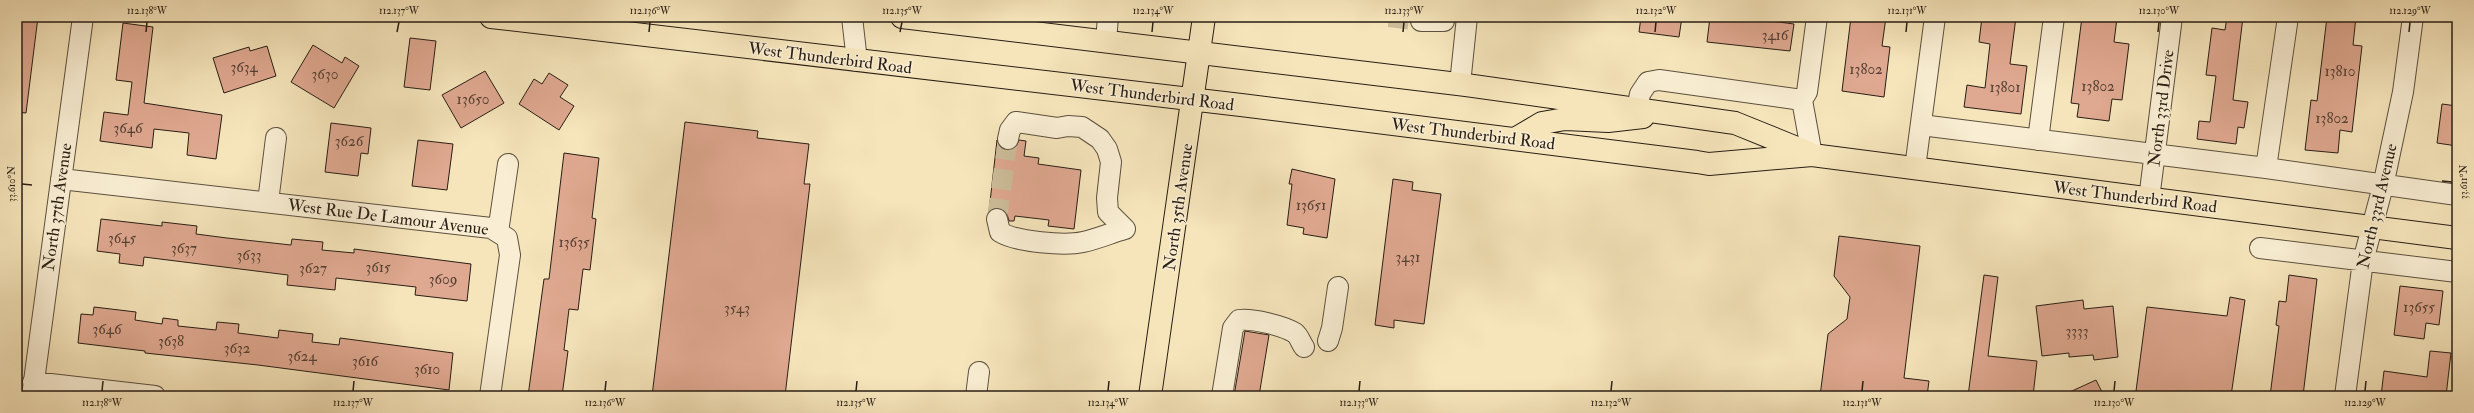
<svg xmlns="http://www.w3.org/2000/svg" width="2474" height="413" font-family="'IM FELL Double Pica',serif">
	<style>
		.building { fill: #dfa890; stroke: #281e14 }
		.lines { fill: none; stroke-linecap: round; stroke-linejoin: round }
		.minor-tunnel { stroke: #cdbd9a; stroke-width: 20; stroke-dasharray: 20 10; stroke-linecap: butt }
		.minor-casing { stroke: #5c503e; stroke-width: 22 }
		.major-casing { stroke: #281e14; stroke-width: 24 }
		.minor { stroke: #f9eed3; stroke-width: 20 }
		.major { stroke: #f6e5bb; stroke-width: 22 }
		.ticks { fill: none; stroke: #281e14; stroke-width: 1.5 }
		.labels { text-anchor: middle; dominant-baseline: central; stroke-width: 3; stroke-linejoin: round; paint-order: stroke }
		.number-label { font-size: 15px; fill: #564033 }
		.street-label { font-size: 17px; fill: #281e14; stroke: #f9eed3 }
		.neatline { fill: none; stroke: #281e14; stroke-width: 1.5 }
		.ticks-label { font-size: 10px; text-anchor: middle; fill: #281e14 }
	</style>
	<rect width="100%" height="100%" fill="#f6e5bb"/>
	<filter id="stains"><feTurbulence type="fractalNoise" baseFrequency=".005" numOctaves="4"/><feColorMatrix values="0 0 0 0 .2 0 0 0 0 .09 0 0 0 0 .02 0 0 0 .5 -.17"/></filter>
	<radialGradient id="worn" r=".72"><stop offset=".6" stop-color="#630" stop-opacity="0"/><stop offset="1" stop-color="#630" stop-opacity=".3"/></radialGradient>
	<path class="building" d="M17,17H38L26,113L17,112Z
		M1641,17H1682L1679,37L1639,32Z
		M1710,17H1740L1794,24L1790,51L1707,42Z
		M1851,17H1886L1882,46L1890,47L1884,97L1842,91Z
		M1982,17H2016L2010,64L2027,66L2021,114L1964,107L1967,85L1985,88L1990,44L1979,42Z
		M2082,17L2117,18L2114,42L2129,44L2122,100L2112,99L2109,121L2077,117L2079,104L2071,103Z
		M2227,17H2243L2233,100L2248,102L2244,128L2238,127L2236,144L2197,139L2199,121L2210,122L2216,76L2206,75L2212,28L2225,30Z
		M2327,17H2356L2353,45L2362,46L2352,132L2340,130L2338,153L2305,150L2311,100L2317,101Z
		M123,23L153,27L144,103L222,115L216,159L187,155L189,133L154,129L152,148L100,141L104,112L128,115L132,82L116,80Z
		M410,38L436,41L430,90L404,87Z
		M313,45L342,63L345,57L359,66L334,108L291,82Z
		M267,46L276,76L224,93L213,58L249,47L250,51Z
		M485,71L504,103L461,128L442,95Z
		M549,73L568,85L560,97L574,106L559,130L519,104L534,79L542,84Z
		M2442,104L2457,106V146L2437,143Z
		M685,122L758,131L757,138L809,144L804,184H810L785,396H652Z
		M331,123L371,128L368,154L361,153L358,176L325,172Z
		M418,140L453,144L447,190L412,186Z
		M997,140L1000,147L1006,150L1016,147L1019,140L1026,141L1024,156L1039,158L1038,164L1081,170L1074,229L1048,226L1049,220L1015,216L1014,221H1009L1006,211L1000,208L989,211Z
		M564,153L599,158L592,218L596,219L590,270L583,269L578,310L569,309L564,350L568,351L562,396H528L544,279H549Z
		M1292,169L1335,179L1327,238L1303,234L1304,228L1287,225L1292,184H1289Z
		M1393,179L1413,182L1412,190L1441,194L1424,324L1394,320V328L1375,325Z
		M101,219L162,226V222L197,226L196,234L227,238L291,245L292,239L323,242L322,250L354,253V249L471,264L467,301L415,295L416,287L336,278L335,290L287,285L288,275L144,257L143,266L119,263L120,254L97,251Z
		M1839,236L1920,246L1904,378L1929,381L1927,396H1820L1828,334L1847,319L1850,297L1834,276Z
		M1984,275L1998,277L1988,356L2037,361L2033,396H1968Z
		M2289,275L2317,279L2303,396H2270L2279,326L2276,325L2279,301L2286,302Z
		M2400,286L2443,291L2439,325L2426,323L2424,339L2394,335Z
		M2230,297L2245,300L2231,396H2146V393L2136,391L2147,307L2227,316Z
		M2083,300L2084,309L2113,306L2118,357L2094,360L2093,355L2069,357V353L2042,356L2036,306Z
		M94,307L136,312L135,320L162,324L163,318L178,320V326L216,330L217,322L239,324L238,333L278,338L279,330L313,334L312,342L339,345L340,338L453,353L449,390L258,365L145,353V351L78,343L81,314L93,315Z
		M1245,331L1269,335L1259,396H1234Z
		M2430,351L2451,353L2446,396H2381L2384,371L2427,377Z
		M2096,380L2104,396H2061Z"/>
	<g class="lines">
		<path class="minor-tunnel" d="M1389,17L1421,21
			M997,219L1008,139"/>
		<defs>
			<path id="minor" d="M852,17L857,61
				M1421,21H1444V17
				M1106,41L1108,17
				M1460,84L1467,17
				M1802,100L1807,92L1817,17
				M1637,109L1640,94L1648,82L1659,80L1802,100L1812,155
				M1921,125L2266,168L2457,195
				M1008,139L1010,130L1016,122L1057,128L1068,126L1082,127L1100,139L1107,149L1111,162L1107,198L1108,212L1125,229
				M2038,140L2054,17
				M1915,168L1935,17
				M2266,168L2288,17
				M61,179L491,228L507,238L510,255L490,396
				M2149,199L2172,17
				M268,202L276,138
				M997,219L1000,232C1016,242 1065,246 1083,242C1097,239 1111,233 1125,229
				M498,232L508,164
				M2260,248L2457,272
				M1328,341L1332,328L1338,287
				M33,382L155,396
				M32,396L83,17
				M976,396L979,372
				M1222,396L1233,328L1239,320C1252,318 1284,326 1295,333C1299,336 1301,343 1304,347
				M2345,396L2363,261L2383,186L2403,92L2413,17"/>
			<path id="major" d="M491,17L1241,105L1697,162L1709,164L1812,155L2457,238
				M902,17L1466,85L1735,123L1809,153
				M1515,139L1542,123L1565,119L1608,121L1643,117
				M1150,396L1204,17"/>
		</defs>
		<use href="#minor" class="minor-casing"/>
		<use href="#major" class="major-casing"/>
		<use href="#minor" class="minor"/>
		<use href="#major" class="major"/>
	</g>
	<path class="ticks" d="M146,32L147,22M397,32L399,22M649,32L650,22M900,32L902,22M1152,32L1153,22M1403,32L1404,22M1655,32L1656,22M1906,32L1907,22M2158,32L2159,22M2409,32L2410,22M2442,181L2452,182M22,184L32,185M102,391L103,381M353,391L354,381M605,391L606,381M856,391L857,381M1108,391L1109,381M1359,391L1360,381M1611,391L1612,381M1862,391L1863,381M2114,391L2115,381M2365,391L2366,381"/>
	<g class="labels">
		<g class="number-label">
			<text x="1775" y="35">3416</text>
			<text x="244" y="67">3634</text>
			<text x="1866" y="69">13802</text>
			<text x="2340" y="71">13810</text>
			<text x="325" y="74">3630</text>
			<text x="2098" y="86">13802</text>
			<text x="2005" y="87">13801</text>
			<text x="473" y="99">13650</text>
			<text x="2332" y="118">13802</text>
			<text x="128" y="128">3646</text>
			<text x="349" y="141">3626</text>
			<text x="1311" y="205">13651</text>
			<text x="122" y="238">3645</text>
			<text x="574" y="242">13635</text>
			<text x="184" y="248">3637</text>
			<text x="249" y="255">3633</text>
			<text x="1408" y="257">3431</text>
			<text x="378" y="267">3615</text>
			<text x="313" y="268">3627</text>
			<text x="443" y="279">3609</text>
			<text x="2419" y="307">13655</text>
			<text x="737" y="308">3543</text>
			<text x="107" y="329">3646</text>
			<text x="2077" y="331">3333</text>
			<text x="171" y="341">3638</text>
			<text x="237" y="348">3632</text>
			<text x="302" y="356">3624</text>
			<text x="365" y="361">3616</text>
			<text x="427" y="369">3610</text>
		</g>
		<g class="street-label">
			<text transform="translate(830 58) rotate(7)">West Thunderbird Road</text>
			<text transform="translate(1152 95) rotate(7)">West Thunderbird Road</text>
			<text transform="translate(2161 108) rotate(-83)">North 33rd Drive</text>
			<text transform="translate(1473 134) rotate(7)">West Thunderbird Road</text>
			<text transform="translate(2135 197) rotate(7)">West Thunderbird Road</text>
			<text transform="translate(2377 206) rotate(-77)">North 33rd Avenue</text>
			<text transform="translate(57 207) rotate(-82)">North 37th Avenue</text>
			<text transform="translate(1178 207) rotate(-82)">North 35th Avenue</text>
			<text transform="translate(388 217) rotate(7)">West Rue De Lamour Avenue</text>
		</g>
	</g>
	<rect width="2474" height="413" fill="none" stroke="#f6e5bb" stroke-width="44"/>
	<rect x="22" y="22" width="2430" height="369" class="neatline"/>
	<g class="ticks-label">
		<text x="147" y="14">112.138°W</text>
		<text x="399" y="14">112.137°W</text>
		<text x="650" y="14">112.136°W</text>
		<text x="902" y="14">112.135°W</text>
		<text x="1153" y="14">112.134°W</text>
		<text x="1404" y="14">112.133°W</text>
		<text x="1656" y="14">112.132°W</text>
		<text x="1907" y="14">112.131°W</text>
		<text x="2159" y="14">112.130°W</text>
		<text x="2410" y="14">112.129°W</text>
		<text transform="translate(2463 182) rotate(-90)" y="4">33.611°N</text>
		<text transform="translate(11 184) rotate(-90)" y="4">33.610°N</text>
		<text x="102" y="406">112.138°W</text>
		<text x="353" y="406">112.137°W</text>
		<text x="605" y="406">112.136°W</text>
		<text x="856" y="406">112.135°W</text>
		<text x="1108" y="406">112.134°W</text>
		<text x="1359" y="406">112.133°W</text>
		<text x="1611" y="406">112.132°W</text>
		<text x="1862" y="406">112.131°W</text>
		<text x="2114" y="406">112.130°W</text>
		<text x="2365" y="406">112.129°W</text>
	</g>
	<rect width="100%" height="100%" filter="url(#stains)"/>
	<rect width="100%" height="100%" fill="url(#worn)"/>
</svg>
